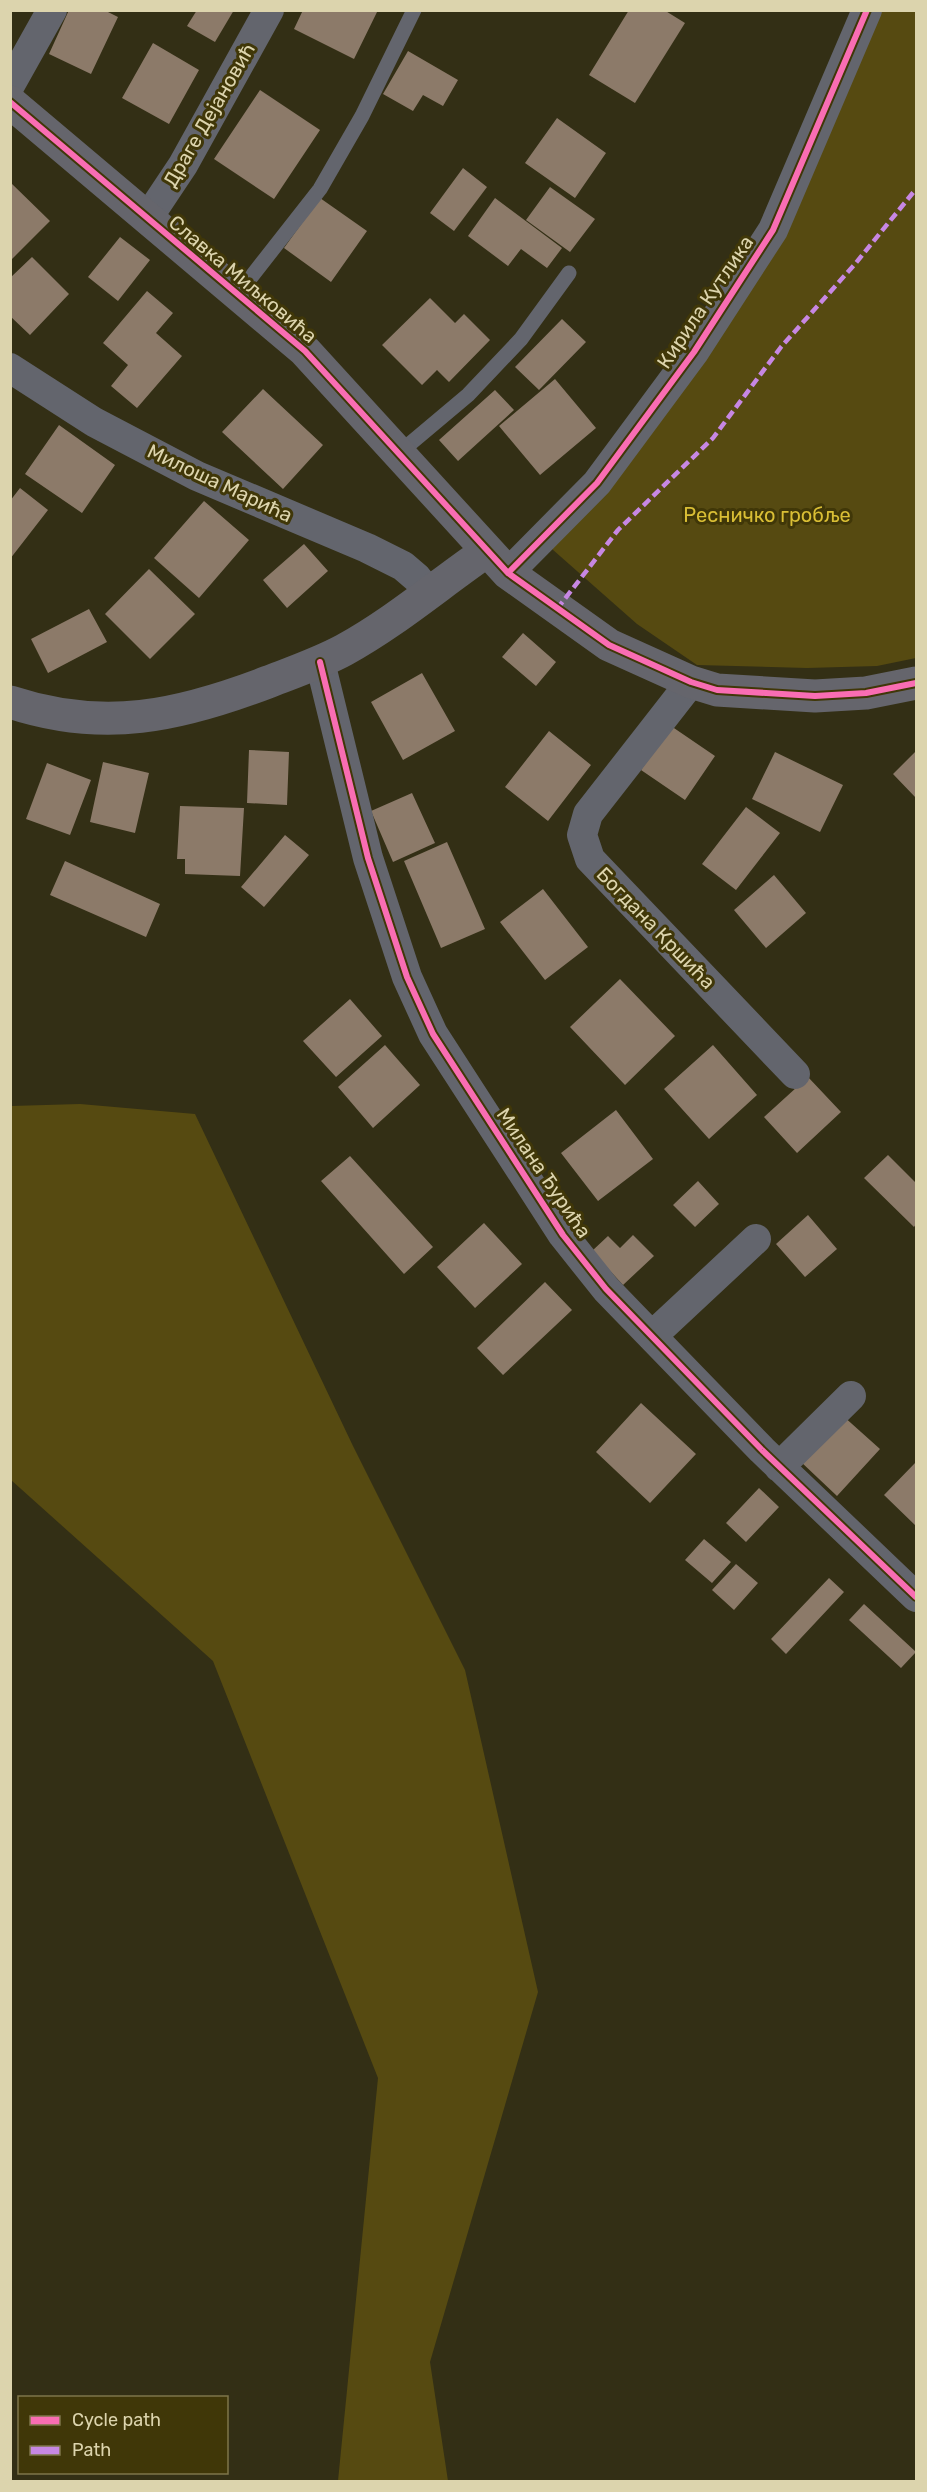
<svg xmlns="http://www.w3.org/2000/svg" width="927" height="2492" font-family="Rubik,sans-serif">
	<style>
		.green { fill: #564a11 }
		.building { fill: #8c7a69 }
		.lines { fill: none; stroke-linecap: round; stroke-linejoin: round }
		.lane { stroke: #63656d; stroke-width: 15 }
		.street { stroke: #63656d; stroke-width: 30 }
		.secondary { stroke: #65656c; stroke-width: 33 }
		.quiet { stroke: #c787e3; stroke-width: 4.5; stroke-dasharray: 9 4.5; stroke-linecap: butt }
		.cycleway-casing { stroke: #403708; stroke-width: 10 }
		.cycleway { stroke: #f96db3; stroke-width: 6 }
		.labels { text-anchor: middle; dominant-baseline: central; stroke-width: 6; stroke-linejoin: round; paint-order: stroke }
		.street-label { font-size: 20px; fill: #dcd4ad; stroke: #403708 }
		.park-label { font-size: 20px; fill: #d9be35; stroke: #403708 }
	</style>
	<rect width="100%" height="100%" fill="#332f15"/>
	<path class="green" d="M876,11H916V658L877,666L807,668L697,665L637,624L552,549L704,352Z
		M80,1104L195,1114L353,1446L465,1670L538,1992L430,2362L448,2481H338L378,2078L213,1661L11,1480V1106Z"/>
	<path class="building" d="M69,10H104L118,17L91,74L49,54Z
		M197,10H234L215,42L187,26Z
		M303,10H378L354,59L294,29Z
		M629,10H664L685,23L635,103L589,75Z
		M153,43L199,70L169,124L122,98Z
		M408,51L458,80L443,106L423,95L413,111L383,94Z
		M260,90L320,130L274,199L214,159Z
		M557,118L606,153L575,198L525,163Z
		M463,168L487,187L454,231L430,213Z
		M10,182L50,221L10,261Z
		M550,187L595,219L570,252L526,220Z
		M320,198L367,231L331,282L284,248Z
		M495,198L562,248L547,268L521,249L508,266L468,236Z
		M120,237L150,260L118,301L88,277Z
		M32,257L69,294L30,335L10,316V278Z
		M147,291L173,313L156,333L182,356L137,408L111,386L128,365L103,343Z
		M430,298L455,323L464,314L490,340L449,382L437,370L422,385L382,345Z
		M562,319L586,342L539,390L515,367Z
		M555,379L596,428L540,475L499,426Z
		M263,389L323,445L283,489L222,432Z
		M495,390L514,410L458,461L439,440Z
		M59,425L115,465L82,513L25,474Z
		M20,488L48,510L10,559V501Z
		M204,501L249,540L199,598L154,558Z
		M304,544L328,571L287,608L263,580Z
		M149,569L195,614L150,659L105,614Z
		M89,609L107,642L48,673L31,639Z
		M523,633L556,662L536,686L502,657Z
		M422,673L455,731L403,760L371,702Z
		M671,726L715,756L685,800L641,770Z
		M549,731L591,765L548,821L505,787Z
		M249,750L289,752L287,805L247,803Z
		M916,751V798L893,774Z
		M775,752L843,785L820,832L752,799Z
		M103,762L149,773L135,833L90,822Z
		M47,763L91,780L70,835L26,819Z
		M412,793L435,843L393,862L371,811Z
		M180,806L244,808L240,876L185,874V859H177Z
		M746,807L780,833L736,890L702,864Z
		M285,835L309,855L264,907L241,887Z
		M447,842L485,929L441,948L404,861Z
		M65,861L160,904L146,937L50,895Z
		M774,875L806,913L766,948L734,910Z
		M543,889L588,947L545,980L500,922Z
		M620,979L675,1036L625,1085L570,1027Z
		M350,999L382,1036L336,1077L303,1041Z
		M385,1045L420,1085L373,1128L338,1087Z
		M713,1045L757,1095L709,1139L664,1089Z
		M808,1077L841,1112L797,1153L764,1117Z
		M616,1110L653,1159L598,1201L561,1153Z
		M888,1155L916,1183V1224L914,1227L864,1178Z
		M350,1156L433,1247L404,1274L321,1181Z
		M698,1181L719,1204L695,1227L673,1205Z
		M808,1215L837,1249L805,1277L776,1244Z
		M484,1223L522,1264L475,1308L437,1267Z
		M633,1235L654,1256L623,1285L592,1251L608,1236L620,1248Z
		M545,1282L572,1310L503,1375L477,1348Z
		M641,1403L696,1454L650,1503L596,1452Z
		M842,1415L880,1449L837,1496L800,1461Z
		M916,1462V1526L884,1495Z
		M759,1488L779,1507L746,1542L726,1523Z
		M704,1539L731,1562L712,1583L685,1560Z
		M736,1564L758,1583L734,1610L712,1590Z
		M829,1578L844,1592L786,1654L771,1639Z
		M864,1604L916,1652L901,1668L849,1620Z"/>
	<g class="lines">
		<path class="lane" d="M237,295L320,189L362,116L414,10
			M399,453L468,395L521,339L569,273"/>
		<path class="street" d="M10,85L52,10
			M147,219L183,165L269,10
			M10,368L94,422L197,476L367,548L403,566L417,578L429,593
			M508,573L597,483L694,352L773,230L867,10
			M320,662L368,858L407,977L433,1034L563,1235L606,1289L762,1450L916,1597
			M691,682L588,814L582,835L590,859L795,1074
			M652,1336L756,1239
			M779,1467L851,1396"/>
		<path class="secondary" d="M10,102L305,351L508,573L609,645L691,682L717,690L815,696L866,693L916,683
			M10,702C104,733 179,716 268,682C294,672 320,663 344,650C395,622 439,584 487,551"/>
		<path class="quiet" d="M557,609L618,530L713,438L781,347L855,264L916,189"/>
		<defs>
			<path id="cycleway" d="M10,102L305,351L508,573L609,645L691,682L717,690L815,696L866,693L916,683
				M508,573L597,483L694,352L773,230L867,10
				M320,662L368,858L407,977L433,1034L563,1235L606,1289L762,1450L916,1597"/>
		</defs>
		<use href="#cycleway" class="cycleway-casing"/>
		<use href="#cycleway" class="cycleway"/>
	</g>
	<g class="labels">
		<g class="street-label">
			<text transform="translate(209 115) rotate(-60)">Драге Дејановић</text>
			<text transform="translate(243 279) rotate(40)">Славка Миљковића</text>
			<text transform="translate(705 302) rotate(-56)">Кирила Кутлика</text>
			<text transform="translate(220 483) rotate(25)">Милоша Марића</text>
			<text transform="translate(656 928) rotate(46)">Богдана Кршића</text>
			<text transform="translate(544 1173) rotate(56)">Милана Ђурића</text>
		</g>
		<g class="park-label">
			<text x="767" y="515">Ресничко гробље</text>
		</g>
	</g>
	<rect width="927" height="2492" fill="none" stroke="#dcd4ad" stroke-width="24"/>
	<rect x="18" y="2396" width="210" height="78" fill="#403708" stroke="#7e764a" stroke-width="1.5"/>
	<rect x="30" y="2416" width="30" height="9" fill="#f96db3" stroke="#7e764a" stroke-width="1.5"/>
	<text x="72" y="2426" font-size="18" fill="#dcd4ad">Cycle path</text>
	<rect x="30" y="2446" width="30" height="9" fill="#c787e3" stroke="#7e764a" stroke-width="1.5"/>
	<text x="72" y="2456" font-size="18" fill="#dcd4ad">Path</text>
</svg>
